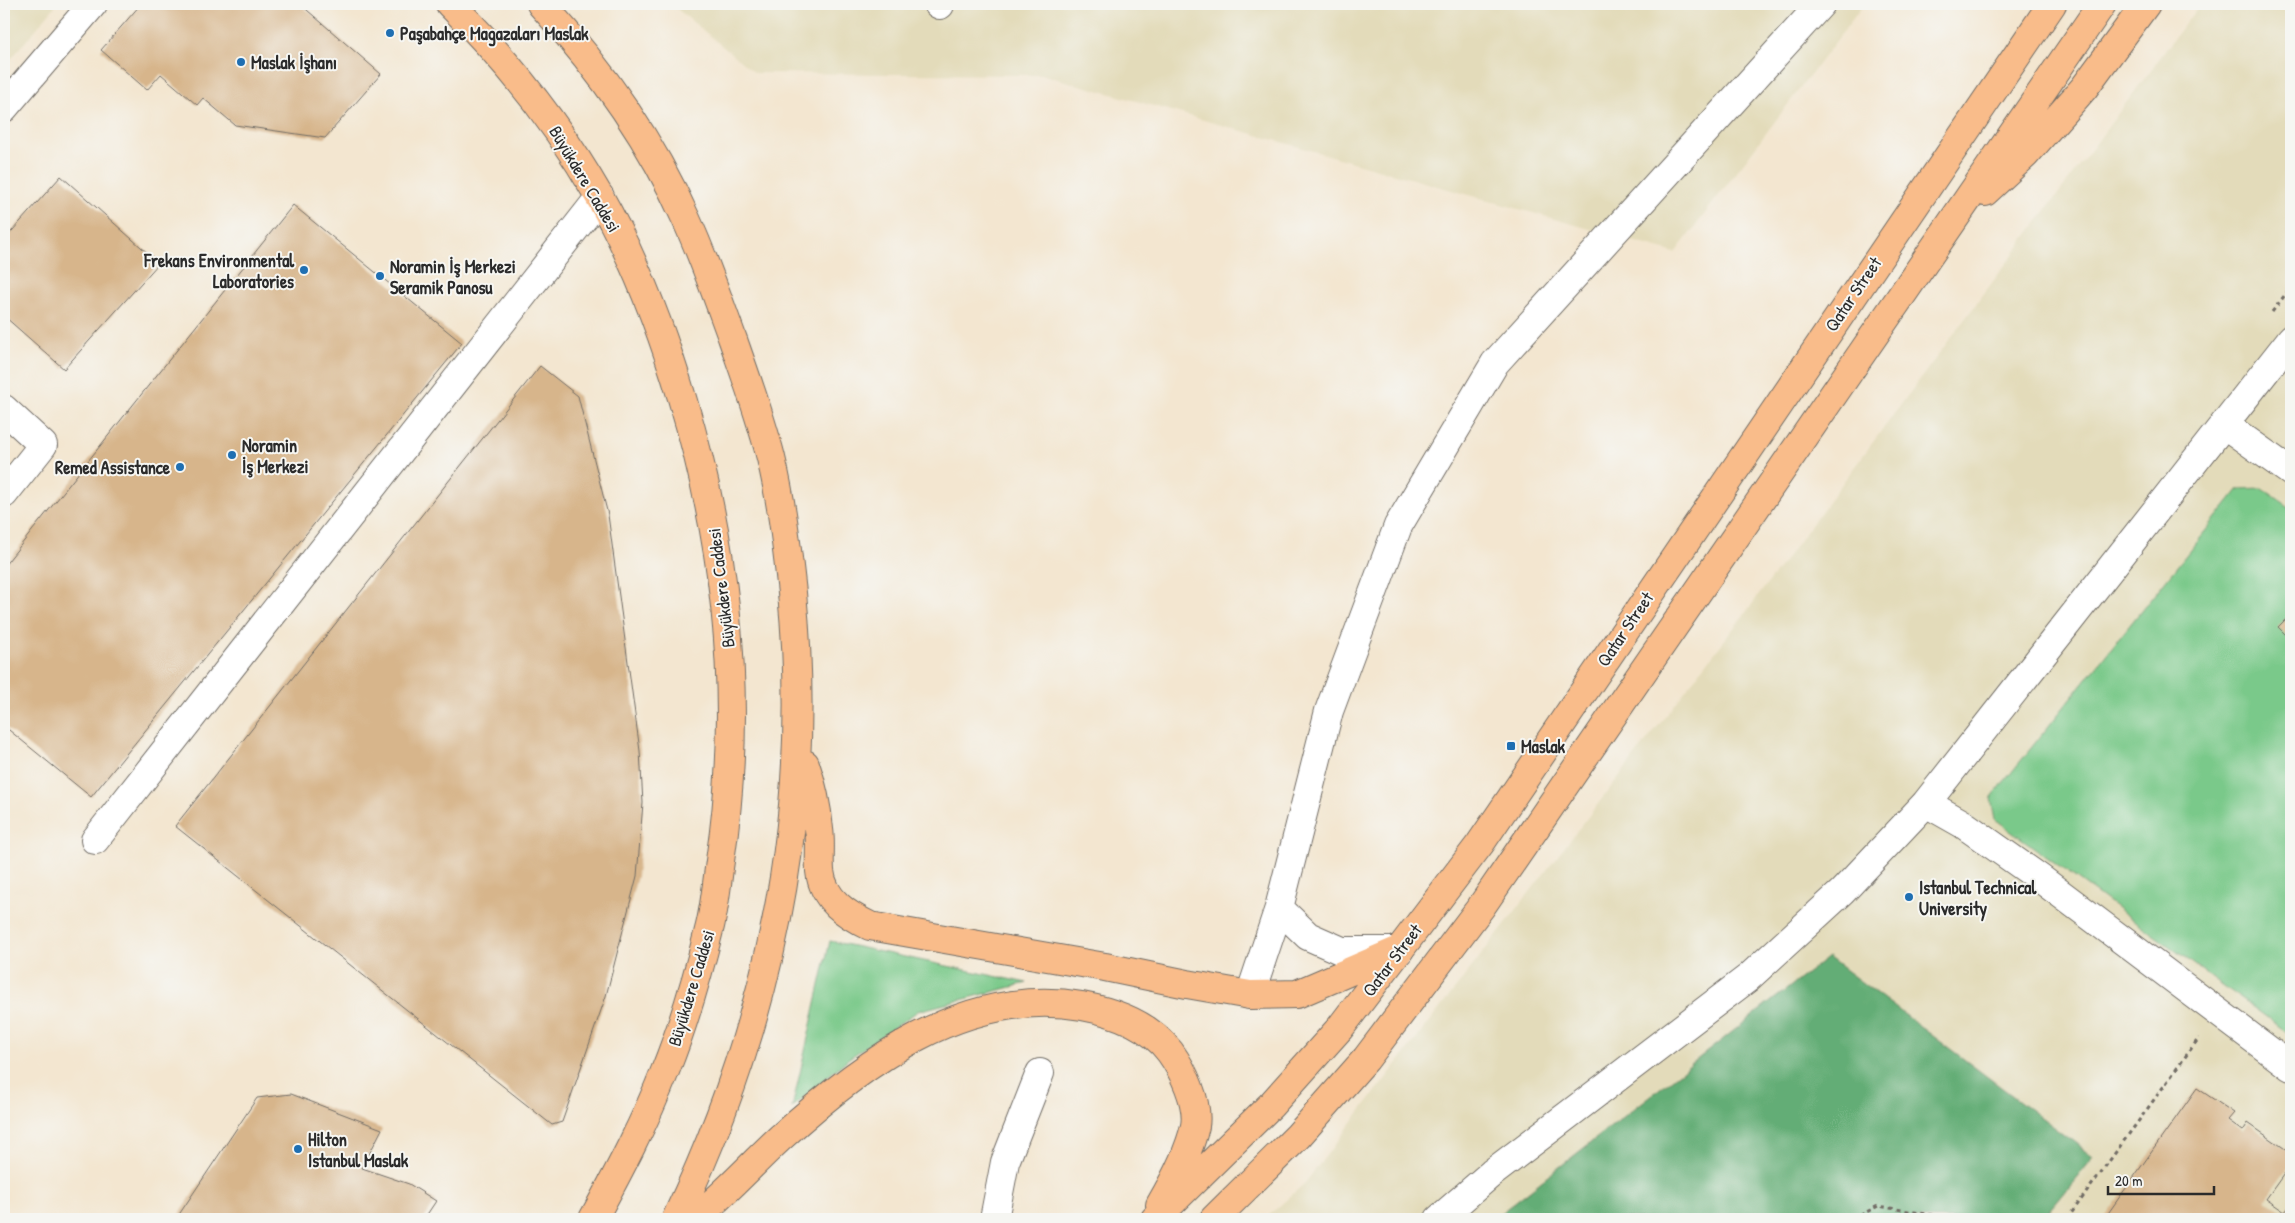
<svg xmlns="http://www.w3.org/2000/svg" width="2295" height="1223" font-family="'Patrick Hand',sans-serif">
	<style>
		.built { fill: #e3dbba }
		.green { fill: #7ac98a; stroke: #527a5a }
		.forest { fill: #63ad76; stroke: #476c50 }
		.building { fill: #d7b58b }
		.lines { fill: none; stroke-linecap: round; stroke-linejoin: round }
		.minor-casing { stroke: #716c65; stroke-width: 30 }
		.major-casing { stroke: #716c65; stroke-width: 30 }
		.path { stroke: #716c65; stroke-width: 3; stroke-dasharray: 4 4; stroke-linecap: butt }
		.minor { stroke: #fff; stroke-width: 28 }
		.major { stroke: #f9bc8a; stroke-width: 28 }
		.poi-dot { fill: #1f6fb2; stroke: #f6f6f2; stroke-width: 2 }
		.labels { text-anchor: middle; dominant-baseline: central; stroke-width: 4; stroke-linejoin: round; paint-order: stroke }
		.poi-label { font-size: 18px; font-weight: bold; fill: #2b2b2b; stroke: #f6f6f2; text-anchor: start }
		.street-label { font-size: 18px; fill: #2b2b2b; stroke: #f6f6f2 }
	</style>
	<rect width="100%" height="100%" fill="#f6f6f2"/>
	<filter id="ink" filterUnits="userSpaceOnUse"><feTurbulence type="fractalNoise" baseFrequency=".02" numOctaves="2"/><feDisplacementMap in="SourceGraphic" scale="10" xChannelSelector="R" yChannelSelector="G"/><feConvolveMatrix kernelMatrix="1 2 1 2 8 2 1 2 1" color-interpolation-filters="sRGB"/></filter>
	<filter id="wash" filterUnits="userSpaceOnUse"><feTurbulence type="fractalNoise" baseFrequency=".0096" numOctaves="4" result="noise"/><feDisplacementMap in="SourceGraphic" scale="20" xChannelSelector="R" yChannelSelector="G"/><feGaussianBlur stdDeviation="1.12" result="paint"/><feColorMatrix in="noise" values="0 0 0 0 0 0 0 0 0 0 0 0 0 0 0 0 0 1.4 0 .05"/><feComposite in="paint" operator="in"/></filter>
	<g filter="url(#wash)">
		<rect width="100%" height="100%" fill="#f3e6d0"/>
		<path class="built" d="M4,4H57L4,67Z
			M671,4H1864L1675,253L1044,75L755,73Z
			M2200,4H2291V1219H1265L1305,1183L1747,611Z"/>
		<path class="green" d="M2262,488L2291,508V1035L1995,819L1991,798L2239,489Z
			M830,941L1027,983L918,1011L848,1059L792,1108Z"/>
		<path class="forest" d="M1828,957L2094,1157L2043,1219H1493Z"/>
		<g id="blocks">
			<path class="building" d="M141,4H300L381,74L325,138L235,125L203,98L197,105L161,74L147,90L101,50Z
				M61,176L159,263L64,369L4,316V240Z
				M293,205L462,343L91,797L4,726V566Z
				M540,366L578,396L608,515L640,751L643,803L637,876L606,996L562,1122L552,1125L175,826Z
				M2291,614V640L2278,627Z
				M2197,1088L2234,1113L2228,1120L2243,1131L2248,1123L2291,1153V1164L2266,1199L2285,1212L2291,1204V1219H2104Z
				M291,1094L382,1129L362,1168L409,1184L436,1201L424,1219H176L257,1098Z"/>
		</g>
	</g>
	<g filter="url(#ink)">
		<use href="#blocks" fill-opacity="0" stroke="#716c65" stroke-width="1"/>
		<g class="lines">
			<defs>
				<path id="minor" d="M938,4L940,5
					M4,108L93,4
					M4,409L43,445L4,494
					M2225,425L2291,472
					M1926,803L1963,824L2041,879L2291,1067
					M95,840L600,197
					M1279,908L1329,711L1398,526L1495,363L1821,4
					M1250,995L1279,908L1308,936L1342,951H1399
					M994,1219L1005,1162L1040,1073
					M1439,1219L1492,1173L1748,978L1842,892L1926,803L2291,339"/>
				<path id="major" d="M450,4C508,61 559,126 599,196C635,259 661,328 682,398C728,550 744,703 720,861C717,882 715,905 710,926C698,975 684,1024 665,1071C645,1122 619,1171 593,1219
					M541,4C599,67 651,140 686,219C704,258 718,299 733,340C747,380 761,418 771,458C782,503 787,548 792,593C814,813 771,1020 676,1219
					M1985,192L2025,155L2084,88L2146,4
					M805,764C812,784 817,807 819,829C821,843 819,857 820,871C823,900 847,915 870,926L1105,967L1187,984L1250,995L1297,994L1397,951
					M694,1219C724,1195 750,1166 779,1139C861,1064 964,986 1082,1006C1115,1012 1149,1024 1170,1052C1183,1070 1199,1103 1195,1126C1189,1153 1174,1181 1160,1205
					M1155,1219L1271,1105L1340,1028L1480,844L2052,4
					M1214,1219L1298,1136L1366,1059L1481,907L2102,4"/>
			</defs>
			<use href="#minor" class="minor-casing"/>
			<use href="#major" class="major-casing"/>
			<path class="path" d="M4,228L9,234
				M2272,312L2291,287
				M1853,1219L1878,1206L1957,1219
				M2067,1219L2199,1038"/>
			<use href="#minor" class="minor"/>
			<use href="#major" class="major"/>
		</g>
	</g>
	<g class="poi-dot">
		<circle cx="390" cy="33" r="5"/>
		<circle cx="241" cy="62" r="5"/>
		<circle cx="304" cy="270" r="5"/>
		<circle cx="380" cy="276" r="5"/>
		<circle cx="232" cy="455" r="5"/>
		<circle cx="180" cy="467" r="5"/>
		<rect x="1506" y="741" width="10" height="10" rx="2.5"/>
		<circle cx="1909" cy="897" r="5"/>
		<circle cx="298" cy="1149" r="5"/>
	</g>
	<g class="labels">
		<g class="poi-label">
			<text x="400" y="33">Paşabahçe Magazaları Maslak</text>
			<text x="251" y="62">Maslak İşhanı</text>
			<text x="294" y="260" text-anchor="end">Frekans Environmental<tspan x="294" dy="21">Laboratories</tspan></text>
			<text x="390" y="266">Noramin İş Merkezi<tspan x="390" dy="21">Seramik Panosu</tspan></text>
			<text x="242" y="445">Noramin<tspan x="242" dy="21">İş Merkezi</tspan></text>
			<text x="170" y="467" text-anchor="end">Remed Assistance</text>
			<text x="1521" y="746">Maslak</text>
			<text x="1919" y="887">Istanbul Technical<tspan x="1919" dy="21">University</tspan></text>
			<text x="308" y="1139">Hilton<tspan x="308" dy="21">Istanbul Maslak</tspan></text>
		</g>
		<g class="street-label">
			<text transform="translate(585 179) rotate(59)">Büyükdere Caddesi</text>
			<text transform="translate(1853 294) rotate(-56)">Qatar Street</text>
			<text transform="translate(721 588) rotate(-97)">Büyükdere Caddesi</text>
			<text transform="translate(1625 629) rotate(-56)">Qatar Street</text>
			<text transform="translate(1392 960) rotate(-53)">Qatar Street</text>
			<text transform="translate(691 988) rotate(-73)">Büyükdere Caddesi</text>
		</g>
	</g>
	<rect width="2295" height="1223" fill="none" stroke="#f6f6f2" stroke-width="20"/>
	<path d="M2108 1186v8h106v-8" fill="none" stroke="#2b2b2b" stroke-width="2.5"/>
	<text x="2115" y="1186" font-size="15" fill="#2b2b2b" stroke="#f6f6f2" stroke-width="4" paint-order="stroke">20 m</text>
</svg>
